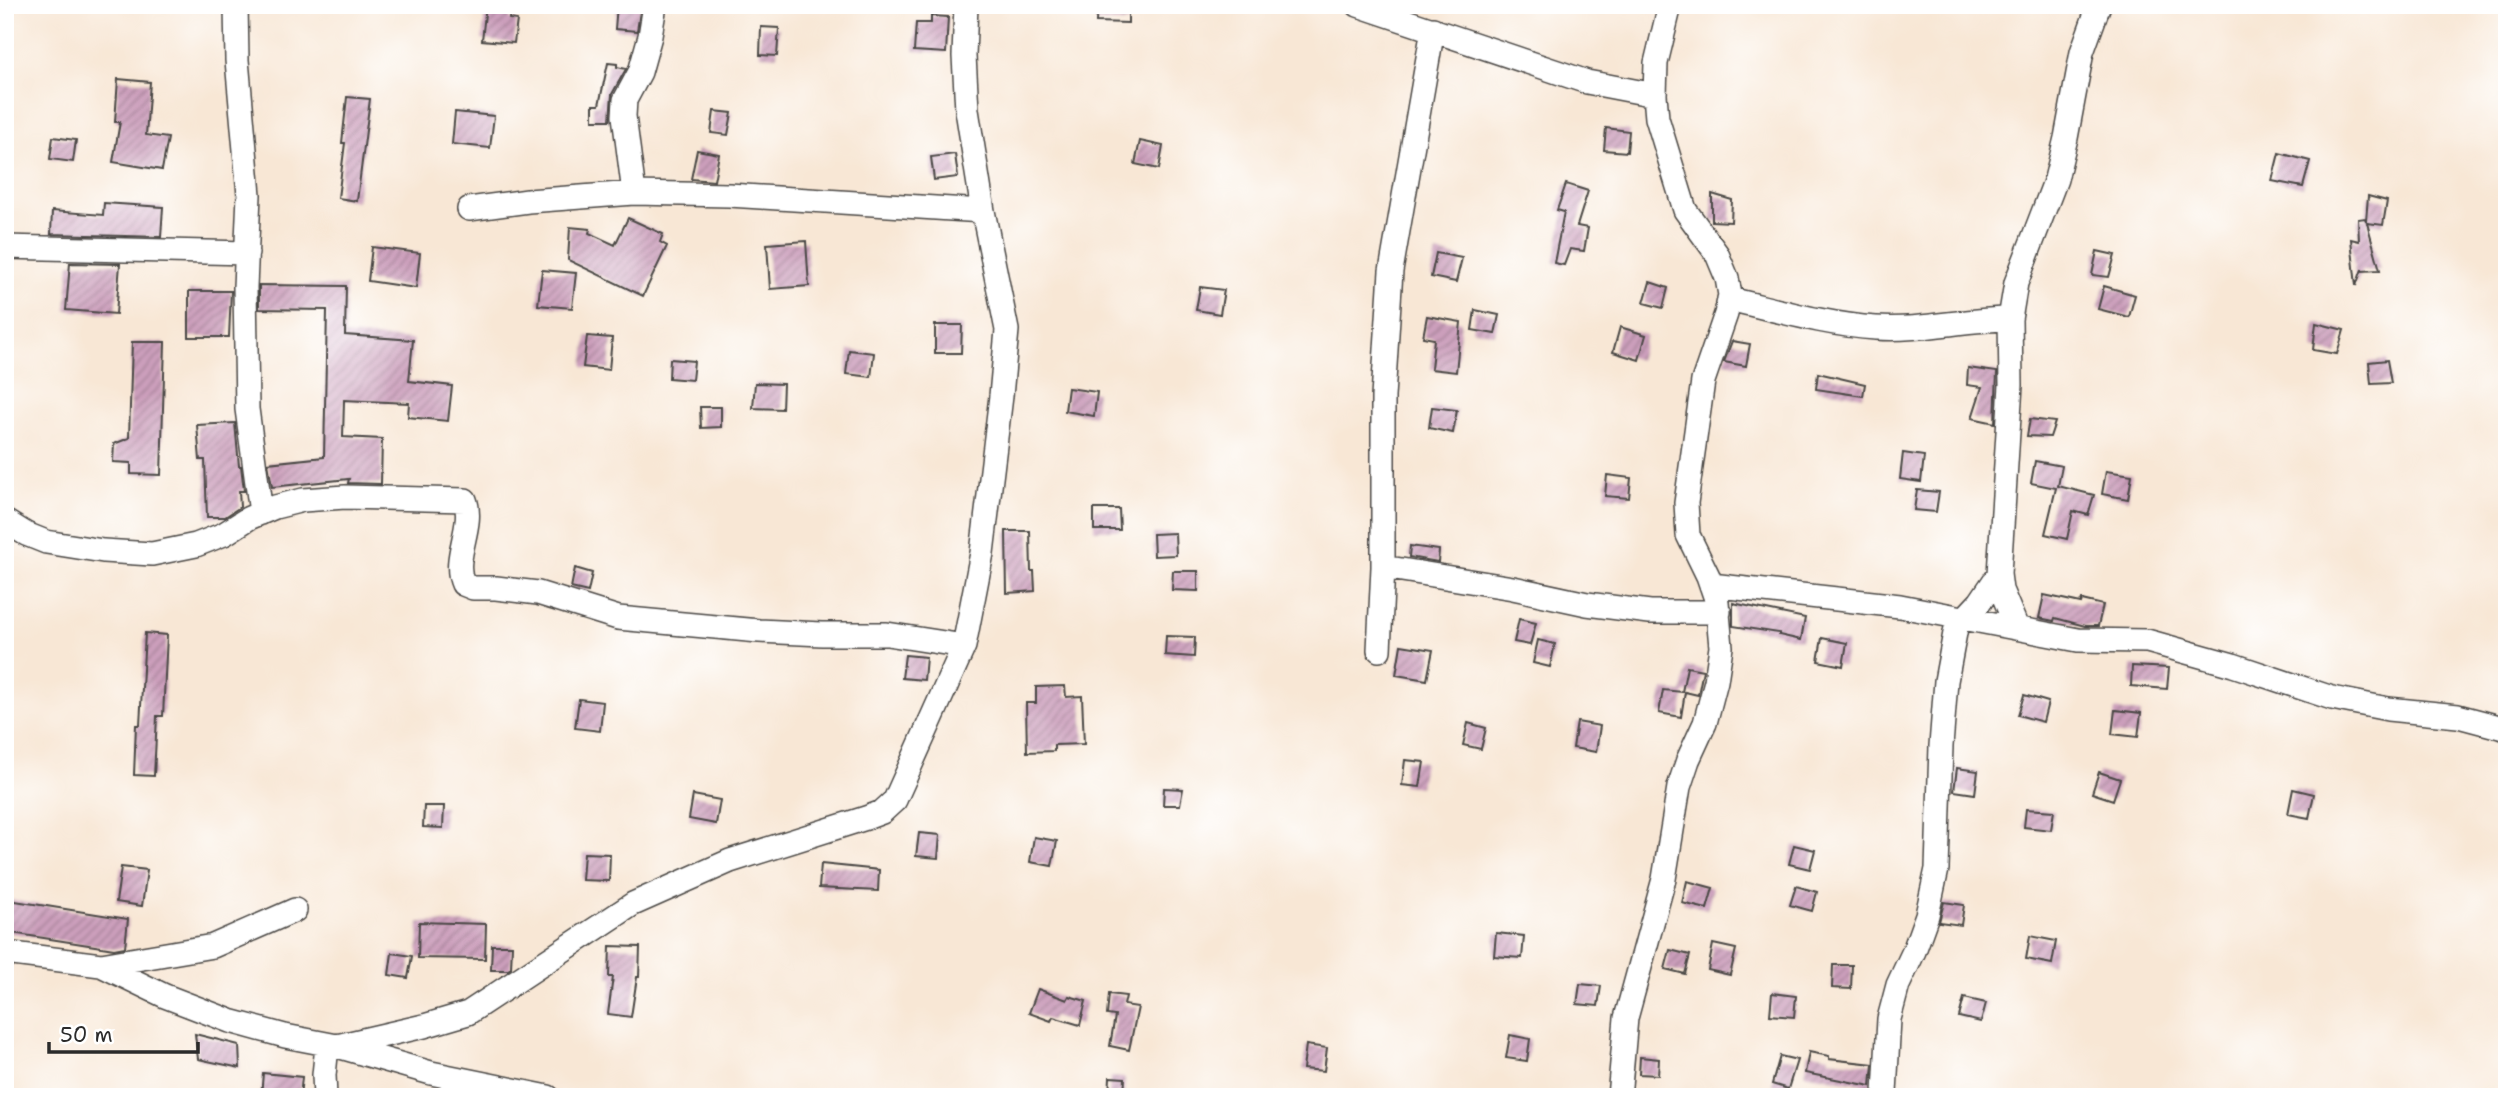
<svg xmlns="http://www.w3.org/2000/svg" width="2512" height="1102" font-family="'Shantell Sans',sans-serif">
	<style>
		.building { fill: url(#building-hatch) }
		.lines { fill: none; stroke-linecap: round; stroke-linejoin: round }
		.street-casing { stroke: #4a4744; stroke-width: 26 }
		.street { stroke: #fff; stroke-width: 23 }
	</style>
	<defs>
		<pattern id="building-hatch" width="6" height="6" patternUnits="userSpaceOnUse" patternTransform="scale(1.75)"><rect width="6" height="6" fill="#cc9fbc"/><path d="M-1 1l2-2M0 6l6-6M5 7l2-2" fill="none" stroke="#a68299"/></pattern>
	</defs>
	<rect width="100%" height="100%" fill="#fff"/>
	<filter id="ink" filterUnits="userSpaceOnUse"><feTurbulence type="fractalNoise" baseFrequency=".0143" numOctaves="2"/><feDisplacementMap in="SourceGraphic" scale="14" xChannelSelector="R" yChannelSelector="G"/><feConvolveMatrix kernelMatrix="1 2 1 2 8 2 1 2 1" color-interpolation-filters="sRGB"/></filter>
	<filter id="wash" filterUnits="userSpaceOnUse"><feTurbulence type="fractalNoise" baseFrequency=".00686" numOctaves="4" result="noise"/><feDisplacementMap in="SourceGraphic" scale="28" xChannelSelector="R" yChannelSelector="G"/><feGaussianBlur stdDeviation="1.57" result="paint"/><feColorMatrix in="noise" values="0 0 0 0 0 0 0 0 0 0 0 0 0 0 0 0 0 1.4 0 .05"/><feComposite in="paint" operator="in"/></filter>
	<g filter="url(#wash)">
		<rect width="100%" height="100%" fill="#f8e7d5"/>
		<g id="blocks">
			<path class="building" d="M486,5H511L509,19L517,20L514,43L482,40Z
				M617,5H641L637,31L615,29Z
				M1097,5H1128V23L1096,22Z
				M931,16L948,17L946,53L914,51L916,23H931Z
				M761,27L779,28L777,56L760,55Z
				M608,63L617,64V67L626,69L612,94L610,120H593V105H599Z
				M118,79L150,82L146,135L168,138L162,170L113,162L120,122H115Z
				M347,97L370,99L357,201L338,198L345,143H342Z
				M714,111L732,113L728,135L711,133Z
				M455,112L494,116L490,148L452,144Z
				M1606,128L1629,131L1627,152L1604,150Z
				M53,137L76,140L73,162L50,159Z
				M1140,141L1163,146L1159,169L1135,164Z
				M697,150L719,154L714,181L691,179Z
				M2279,153L2310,161L2303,187L2272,181Z
				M955,154L958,177L934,180L931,157Z
				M1566,184L1588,191L1577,226L1588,228L1584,251L1570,249L1564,265L1554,263L1564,212L1557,210Z
				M1712,194L1732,200L1731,222L1712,221Z
				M2368,196L2387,201L2383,225L2367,223L2380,270L2362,271V269L2356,286L2351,239L2359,241L2358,219L2365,218L2366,221Z
				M104,203L163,207L161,237L51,234L52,211L103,215Z
				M628,218L663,234L660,242L667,246L643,296L568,260L570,227L590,229L589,233L615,245Z
				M806,241L809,286L770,289L767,244Z
				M372,247L420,253L416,288L368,281Z
				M2097,251L2115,255L2109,277L2092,275Z
				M1436,253L1462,258L1456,282L1431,277Z
				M70,263L120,264L116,314L66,310Z
				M542,270L576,273L572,308L538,305Z
				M1650,282L1668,288L1663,308L1644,303Z
				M259,285L346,286L345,335L413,340L409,381L452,386L448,421L408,417L409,403L344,400L343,437L382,439L381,484L348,483L349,479L272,487L268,463L324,457L327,310L259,309Z
				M2104,286L2135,295L2129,317L2098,309Z
				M1200,287L1224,290L1220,314L1196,310Z
				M189,291H231L229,337H189Z
				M1475,310L1499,315L1495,334L1472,330Z
				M1427,316L1461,322L1456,372L1431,369L1434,339L1423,337Z
				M2316,323L2344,330L2337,354L2313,350Z
				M935,325H962L961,353H935Z
				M1620,327L1646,335L1639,360L1613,352Z
				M587,336L612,338L609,370L583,367Z
				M1732,341L1750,344L1746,366L1724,362Z
				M132,342H165L161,475L131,474V463L113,462L114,444L129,438Z
				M849,350L874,353L871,377L846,374Z
				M670,359L694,361L692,380L669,378Z
				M2387,360L2391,383L2371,384L2369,362Z
				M1968,368L1997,372L1995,423L1972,418L1982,387L1967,385Z
				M1818,373L1865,384L1863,396L1816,389Z
				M755,383L783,384L782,409L753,408Z
				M1068,388L1097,392L1094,416L1065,411Z
				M700,407H721V427L701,428Z
				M1432,407L1457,410L1453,433L1429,428Z
				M2030,419L2055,422L2050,437L2027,436Z
				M235,423L239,466H241L244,491H239L240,507L225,517H207L205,460H200L197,425Z
				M1903,453L1924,456L1921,482L1900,479Z
				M2035,461L2062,466L2058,486L2094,495L2088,515L2073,511L2067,539L2045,534L2056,488L2031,483Z
				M2106,471L2132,475L2128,499L2102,494Z
				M1607,475L1631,478L1629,498L1605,496Z
				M1917,490L1939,492L1936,512L1914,510Z
				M1094,509H1119L1120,530H1094Z
				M1006,531H1030L1031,571H1034L1035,591L1007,593Z
				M1175,533L1176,555L1154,556L1153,534Z
				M1410,546L1439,550L1438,562L1409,557Z
				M575,568L592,573L588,592L571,588Z
				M1173,571H1198V591L1172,590Z
				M2044,595L2081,603L2082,600L2103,605L2098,626H2085L2055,618L2054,621L2039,618Z
				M1733,603L1805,618L1801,640L1779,635V633L1733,626Z
				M1519,619L1536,623L1530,645L1514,642Z
				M145,633L167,635L163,716H157L154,776L134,775L136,725H140Z
				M1166,636L1195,637L1194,657L1165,655Z
				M1822,638L1847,643L1843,666L1818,661Z
				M1538,640L1555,644L1550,667L1533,663Z
				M1401,645L1433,650L1427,680L1396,675Z
				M905,655L926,657L924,680L902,678Z
				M2132,666L2169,668L2167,689L2131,686Z
				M1687,667L1703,670L1698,695L1685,692L1681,717L1659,713L1663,690L1682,692Z
				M1065,686L1066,697L1082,696L1084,744L1054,745V751L1027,752L1026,703H1036V687Z
				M2024,695L2048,702L2043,722L2018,715Z
				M579,699L603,702L600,731L575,728Z
				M2115,710L2141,713L2138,737L2112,734Z
				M1577,722L1600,726L1596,752L1573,748Z
				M1468,723L1486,728L1481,749L1463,745Z
				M1405,760L1424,762L1420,787L1402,785Z
				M1957,768L1978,771L1975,794L1954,791Z
				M2099,772L2120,779L2113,800L2092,793Z
				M1164,788L1183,789L1180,805H1163Z
				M2293,789L2314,794L2309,818L2288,814Z
				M693,795L720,800L716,824L689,819Z
				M424,806H444L443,828L423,827Z
				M2026,809L2054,811L2051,830L2024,827Z
				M919,833L940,835L938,858L916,856Z
				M1034,837L1057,841L1052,866L1030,862Z
				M1794,845L1815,850L1810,869L1789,864Z
				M584,853L610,854L609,881L582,880Z
				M821,864L879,870L878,891L819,888Z
				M121,867L147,870L142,906L116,902Z
				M1687,881L1713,888L1707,909L1682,903Z
				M1796,886L1817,892L1812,911L1790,905Z
				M9,900L128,919L125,947L114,949L5,932Z
				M1944,902L1964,905L1961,925L1939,922Z
				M419,922L486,924L485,959L418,958Z
				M1496,933L1524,936L1522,958L1494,956Z
				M2030,936L2056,941L2052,964L2026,959Z
				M1713,944L1736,949L1730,975L1708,970Z
				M492,945H512L511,968L508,970H491Z
				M610,946L640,947L639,977H637L631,1017L608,1014L613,977H609Z
				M1670,950L1690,955L1685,974L1665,969Z
				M392,953L412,956L408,978L389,975Z
				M1833,965H1852L1851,989L1832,988Z
				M1580,984L1601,986L1598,1006L1577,1004Z
				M1038,989L1067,1000L1069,996L1086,1001L1080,1025L1053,1017L1051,1021L1029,1013Z
				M1772,993L1796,996L1794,1017L1770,1015Z
				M1109,994L1126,996L1124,1005L1138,1007L1129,1050L1110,1046L1115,1016L1107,1015Z
				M1964,998L1986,1003L1981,1022L1959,1017Z
				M195,1034L239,1045L240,1068L198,1059Z
				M1510,1035L1530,1039L1527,1061L1506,1058Z
				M1306,1045L1327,1048L1324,1071L1303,1069Z
				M1809,1052L1829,1056V1059L1873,1064L1871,1086L1805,1073Z
				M1780,1056L1797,1060L1788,1089L1772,1084Z
				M1640,1057L1659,1059L1658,1075L1639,1074Z
				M263,1073L302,1077L300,1097H261Z
				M1110,1077L1125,1078L1124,1096L1109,1095Z"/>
		</g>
	</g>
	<g filter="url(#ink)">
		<use href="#blocks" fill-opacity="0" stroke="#4a4744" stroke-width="2"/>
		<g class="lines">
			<defs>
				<path id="street" d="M236,5L237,60L249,195L245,287L247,409L261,513
					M1358,5L1587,82L1655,95L1656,63L1670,5
					M634,193L624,116L625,100L640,72L650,36L655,5
					M469,209L528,201L634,193L729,195L983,211
					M5,247L247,253
					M1729,299C1777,310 1827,325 1876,328C1921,331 1965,319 2010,319
					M5,521L26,534L46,542L103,551L152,554L196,545L224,534L249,518L275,507L303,500L345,497L465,500C475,526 451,558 463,584L473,588H496L538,593L618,618L759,631L822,634H887L964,646
					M1383,567L1513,588L1587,604L1650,612H1719
					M1711,585L1900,606L2078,640L2147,641L2233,665L2332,698L2388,709L2458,716L2507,729
					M1965,618L1980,602L1999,574
					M2017,628L2001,590L1999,574L2011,385L2010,319L2016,283L2056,179L2066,138L2082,52L2099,5
					M1379,650L1383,567V397L1391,271L1433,29
					M5,953L101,965L165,996L230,1021L285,1036L337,1046L431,1073L548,1097
					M101,965L213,946L295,910
					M337,1046L424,1026L468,1013L633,904L730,861L866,818L882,812L895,800L964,646L982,553L1001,396L1007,330L983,211L967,110L964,56L966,5
					M1885,1093L1889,1019L1898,985L1914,951L1927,915L1937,869L1941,746L1946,681L1958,617
					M325,1097L324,1075L327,1046
					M1619,1097L1626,1018L1664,879L1679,787L1688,760L1705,723L1716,681L1721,647L1717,602L1708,576L1688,535L1686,503L1703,381L1726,314L1730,295L1727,278L1717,254L1685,210L1657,118L1655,95"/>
			</defs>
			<use href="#street" class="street-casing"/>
			<use href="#street" class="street"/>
		</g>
	</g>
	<rect width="2512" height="1102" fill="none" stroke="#fff" stroke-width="28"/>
	<path d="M49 1042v10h149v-10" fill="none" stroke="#2b2b2b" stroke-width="3.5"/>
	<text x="60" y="1042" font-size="21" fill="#2b2b2b" stroke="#ffffff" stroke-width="5" paint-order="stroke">50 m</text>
</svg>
